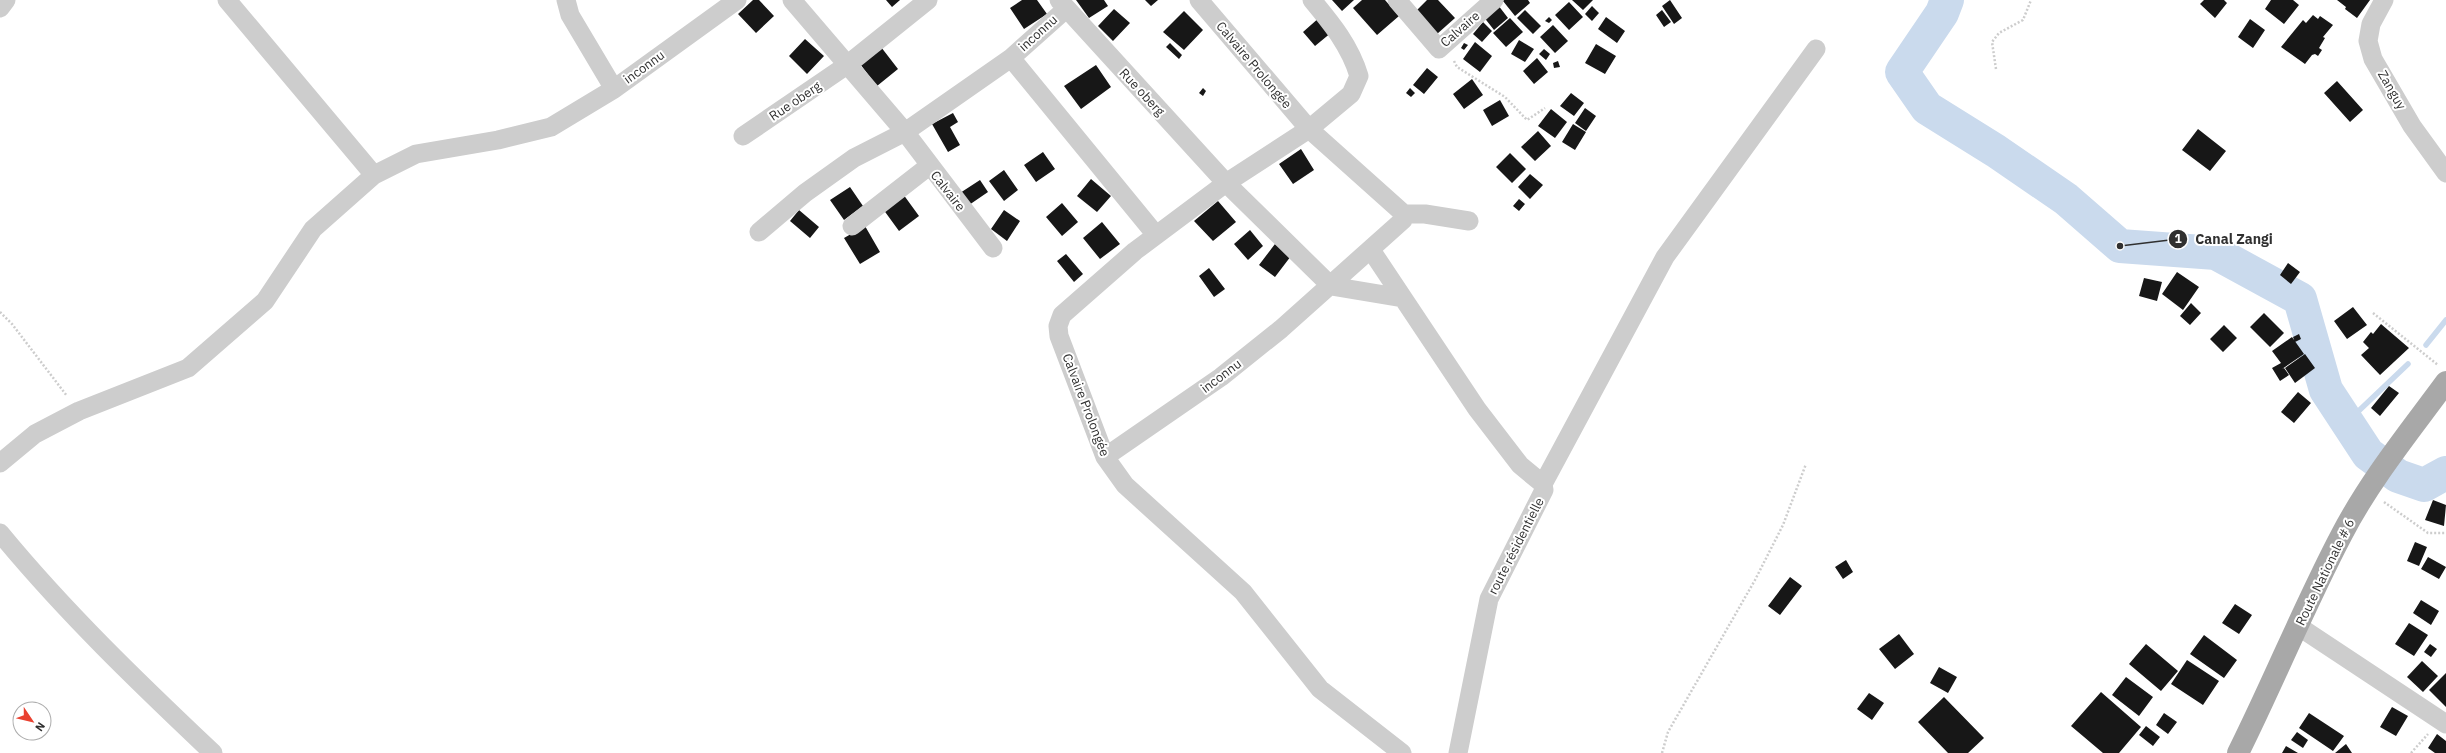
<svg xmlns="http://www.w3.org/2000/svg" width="2446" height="753" font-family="'IBM Plex Sans',sans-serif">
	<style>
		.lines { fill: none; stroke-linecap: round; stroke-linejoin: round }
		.stream { stroke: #cadaed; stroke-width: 5.5 }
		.river { stroke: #cadaed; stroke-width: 34 }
		.building { fill: #171717 }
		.path { stroke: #cdcdcd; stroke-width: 2.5; stroke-dasharray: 2 2; stroke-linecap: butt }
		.street { stroke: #cdcdcd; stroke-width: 19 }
		.primary { stroke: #a8a8a8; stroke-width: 22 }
		.labels { text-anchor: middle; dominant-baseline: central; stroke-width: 4; stroke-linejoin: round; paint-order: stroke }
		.street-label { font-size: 13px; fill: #303030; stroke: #fff }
		.leader { fill: none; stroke: #303030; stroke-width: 1.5 }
		.callout-dot { fill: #303030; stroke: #fff; stroke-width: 1.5 }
		.mark-label { font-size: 12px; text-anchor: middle; font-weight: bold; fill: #fff }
		.callout-label { font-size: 14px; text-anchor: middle; font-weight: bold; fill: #303030; stroke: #fff; stroke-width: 4; stroke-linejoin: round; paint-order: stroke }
	</style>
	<rect width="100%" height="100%" fill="#fff"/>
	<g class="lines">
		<path class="stream" d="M2426,345L2446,320
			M2347,422L2408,364"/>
		<path class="river" d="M1947,0L1942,13L1902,72L1927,108L1996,151L2066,199L2120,246L2216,253L2300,299L2326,390L2368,454L2398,476L2424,485L2446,473"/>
	</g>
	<path class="building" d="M753,0H759L774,16L756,33L738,14Z
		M886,0H900L892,7Z
		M1022,0H1037L1047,14L1024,29L1010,8Z
		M1076,0H1104L1108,6L1089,18Z
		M1145,0H1158L1151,6Z
		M1332,0H1354L1342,11Z
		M1362,0H1385L1399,16L1377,35L1353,8Z
		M1427,0H1438L1455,18L1437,34L1416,11Z
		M1504,0H1528L1530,3L1515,16L1503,1Z
		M1572,0H1593L1583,10Z
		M1670,0L1682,18L1674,24L1662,6Z
		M2204,0H2224L2227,3L2215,18L2200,4Z
		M2271,0H2293L2299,5L2284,24L2265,9Z
		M2337,0H2370L2357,18L2345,9L2346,7Z
		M1569,2L1583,17L1569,30L1555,15Z
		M1498,5L1508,18L1494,30L1483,16Z
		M1592,6L1599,13L1592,21L1585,14Z
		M1114,9L1130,23L1113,41L1098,26Z
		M1525,10L1541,26L1533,34L1517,18Z
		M1662,10L1671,22L1664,27L1656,15Z
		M1184,11L1203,30L1184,50L1163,32Z
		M2313,15L2318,19L2320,16L2333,25L2323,37L2325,38L2319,48L2322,50L2318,56L2315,54L2312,55L2305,64L2281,47L2303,20L2306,23Z
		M1320,17L1332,32L1315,46L1303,32Z
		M1549,17L1552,20L1549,23L1545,21Z
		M1606,17L1625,31L1617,43L1598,29Z
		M1510,18L1523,32L1506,47L1493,33Z
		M2250,19L2265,30L2253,48L2238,37Z
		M1483,22L1492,31L1482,42L1473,34Z
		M1553,25L1568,41L1555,53L1540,37Z
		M805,39L824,56L807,74L789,56Z
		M1519,40L1534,49L1525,62L1511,54Z
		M1475,42L1492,56L1480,72L1463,59Z
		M1170,43L1182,55L1179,59L1166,47Z
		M1464,43L1468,45L1464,50L1461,48Z
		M1596,44L1616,56L1605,74L1585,63Z
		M881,47L898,69L877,86L860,64Z
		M1544,49L1550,54L1546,60L1539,54Z
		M1537,58L1548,72L1534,84L1523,71Z
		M1558,61L1560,67L1554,68L1553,63Z
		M1096,65L1111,87L1081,109L1064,86Z
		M1427,68L1438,77L1424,94L1413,85Z
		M1472,79L1483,95L1464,109L1453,94Z
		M2337,81L2363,110L2350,122L2324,93Z
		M1203,88L1206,91L1203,96L1199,93Z
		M1410,88L1415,93L1411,97L1406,93Z
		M1571,93L1584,103L1574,116L1560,106Z
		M1500,100L1509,116L1492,126L1483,110Z
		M1585,108L1596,116L1586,131L1575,123Z
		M1551,109L1567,122L1555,138L1538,126Z
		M953,113L958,122L950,127L960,145L948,152L932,124Z
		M1573,124L1586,132L1575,150L1562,142Z
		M2198,129L2226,151L2210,171L2182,150Z
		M1538,131L1551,146L1535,161L1521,147Z
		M1301,149L1314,170L1293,184L1279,164Z
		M1043,152L1055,169L1036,182L1024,165Z
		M1510,153L1526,169L1512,183L1496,167Z
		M1004,170L1018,190L1004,201L989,181Z
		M1530,174L1543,185L1530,199L1518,187Z
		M1091,179L1111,196L1097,212L1077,196Z
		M980,180L988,192L969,205L960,193Z
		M850,187L863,206L844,220L830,200Z
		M903,194L919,216L899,231L883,209Z
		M1519,199L1525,204L1519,211L1513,206Z
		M1218,201L1236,222L1213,241L1194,221Z
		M1062,203L1078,222L1062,236L1046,217Z
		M799,210L819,227L810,238L790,221Z
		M1004,210L1020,221L1007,241L991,229Z
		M1102,222L1120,244L1100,259L1083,238Z
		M865,226L880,252L860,264L844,238Z
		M1250,230L1263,246L1248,260L1234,244Z
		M1275,244L1291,256L1275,277L1259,265Z
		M1066,254L1083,274L1074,282L1057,261Z
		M2288,263L2300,272L2291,284L2280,275Z
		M1209,268L1225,289L1214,297L1199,276Z
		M2177,272L2199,287L2183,310L2162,294Z
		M2144,278L2162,282L2157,301L2139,296Z
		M2191,303L2201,313L2190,325L2180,316Z
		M2353,307L2367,325L2347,339L2334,321Z
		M2264,313L2284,333L2270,347L2250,327Z
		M2381,324L2409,348L2380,375L2361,355L2369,348L2363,342L2371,332L2373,334Z
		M2224,325L2237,338L2223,352L2210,339Z
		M2299,334L2301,339L2295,342L2293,337Z
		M2292,337L2304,354L2282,369L2284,368L2289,375L2280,381L2272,368L2281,363L2272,351Z
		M2305,354L2315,368L2295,383L2285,368Z
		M2389,386L2399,393L2380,416L2371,408Z
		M2298,392L2311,403L2294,423L2281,412Z
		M2433,500L2446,505L2444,526L2425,520Z
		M2415,542L2427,547L2419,566L2407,561Z
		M2428,557L2446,567L2439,579L2421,569Z
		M1846,560L1853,572L1843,579L1835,567Z
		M1790,577L1802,586L1780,615L1768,606Z
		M2421,600L2439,611L2431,625L2413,613Z
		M2235,604L2252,615L2239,634L2222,623Z
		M2409,623L2428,635L2414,656L2395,644Z
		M1899,634L1914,654L1895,669L1879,649Z
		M2204,635L2237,660L2224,678L2190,654Z
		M2146,644L2178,671L2161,691L2129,664Z
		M2430,644L2437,649L2431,657L2424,652Z
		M2187,660L2219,681L2203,705L2171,684Z
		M2422,661L2438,676L2423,692L2407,677Z
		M1939,667L1957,677L1948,693L1930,683Z
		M2446,673V707L2429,690Z
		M2126,677L2153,697L2139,716L2112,695Z
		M2101,692L2141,727L2119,753H2103L2071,726Z
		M1869,693L1884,703L1872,720L1857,709Z
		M1944,697L1984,738L1968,753H1948L1918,722Z
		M2392,707L2408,716L2396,736L2380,727Z
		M2164,713L2177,722L2168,734L2156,725Z
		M2309,713L2344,736L2333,751L2299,728Z
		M2146,726L2160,737L2153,746L2139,735Z
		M2297,732L2308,740L2303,748L2291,740Z
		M2437,734L2446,741V753H2435L2428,748Z
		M2346,744L2352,753H2335Z
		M2286,746L2298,753H2282Z"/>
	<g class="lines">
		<path class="path" d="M1454,61L1457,67L1505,97L1527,120L1545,108
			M1996,69L1992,42L1999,33L2023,20L2031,0
			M0,312L12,324L67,396
			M2373,313L2438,365
			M2384,502L2428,533H2446
			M1662,753L1668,732L1755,580L1783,525L1806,464
			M2411,753L2428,734"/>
		<path class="street" d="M227,0L374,175
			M566,0L570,15L614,89
			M792,0L905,132L993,248
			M1059,0L1226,183L1331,286L1403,298
			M1312,0C1332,24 1350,46 1359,76L1351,94L1309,129L1226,183L1135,251L1062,315L1058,326L1059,336L1105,457L1125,485L1243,592L1320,689L1402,753
			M1397,0L1439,49L1494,0
			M2384,0L2371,24L2368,41L2373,59L2412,126L2446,173
			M0,8L6,0
			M1011,58L1066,9
			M743,136L847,65L928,0
			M1404,214H1425L1469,221
			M852,226L929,166
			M759,232L805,193L854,158L905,132L1011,58L1156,235
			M1371,250L1477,409L1520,465L1543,484L1544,490L1489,599L1458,753
			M1105,457L1221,377L1281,329L1403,220L1404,214L1309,129L1199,0
			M0,463L35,434L79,411L188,368L265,301L313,229L374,175L416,154L498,140L551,127L614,89L737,0
			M1543,484L1665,257L1816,49
			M0,533C65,612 139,683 213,753
			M2298,626L2446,724"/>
		<path class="primary" d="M2238,753C2274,681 2304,606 2342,534C2370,480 2410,431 2446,382"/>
	</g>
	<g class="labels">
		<g class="street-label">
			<text transform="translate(1460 29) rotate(-41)">Calvaire</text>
			<text transform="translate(1038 33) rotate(-42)">inconnu</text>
			<text transform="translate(1254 65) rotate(50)">Calvaire Prolongée</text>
			<text transform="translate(644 67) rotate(-36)">inconnu</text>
			<text transform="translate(2392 90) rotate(60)">Zanguy</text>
			<text transform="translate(1142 92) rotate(47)">Rue oberg</text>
			<text transform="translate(795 101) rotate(-34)">Rue oberg</text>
			<text transform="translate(948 191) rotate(52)">Calvaire</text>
			<text transform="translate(1221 376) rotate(-37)">inconnu</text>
			<text transform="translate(1086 405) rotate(69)">Calvaire Prolongée</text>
			<text transform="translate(1516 546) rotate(-63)">route résidentielle</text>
			<text transform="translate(2325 572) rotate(-64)">Route Nationale # 6</text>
		</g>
	</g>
	<path class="leader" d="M2120 246L2178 239"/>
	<g class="callout-dot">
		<circle cx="2120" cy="246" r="4"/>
		<circle cx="2178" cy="239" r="10"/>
	</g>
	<g class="mark-label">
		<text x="2178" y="243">1</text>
	</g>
	<g class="callout-label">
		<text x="2234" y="244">Canal Zangi</text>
	</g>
	<g transform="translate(32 721) rotate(125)"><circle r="19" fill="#ffffff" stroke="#acacac"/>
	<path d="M0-3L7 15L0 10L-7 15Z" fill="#e94130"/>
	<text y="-6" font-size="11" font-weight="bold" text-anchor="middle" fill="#303030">N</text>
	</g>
</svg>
